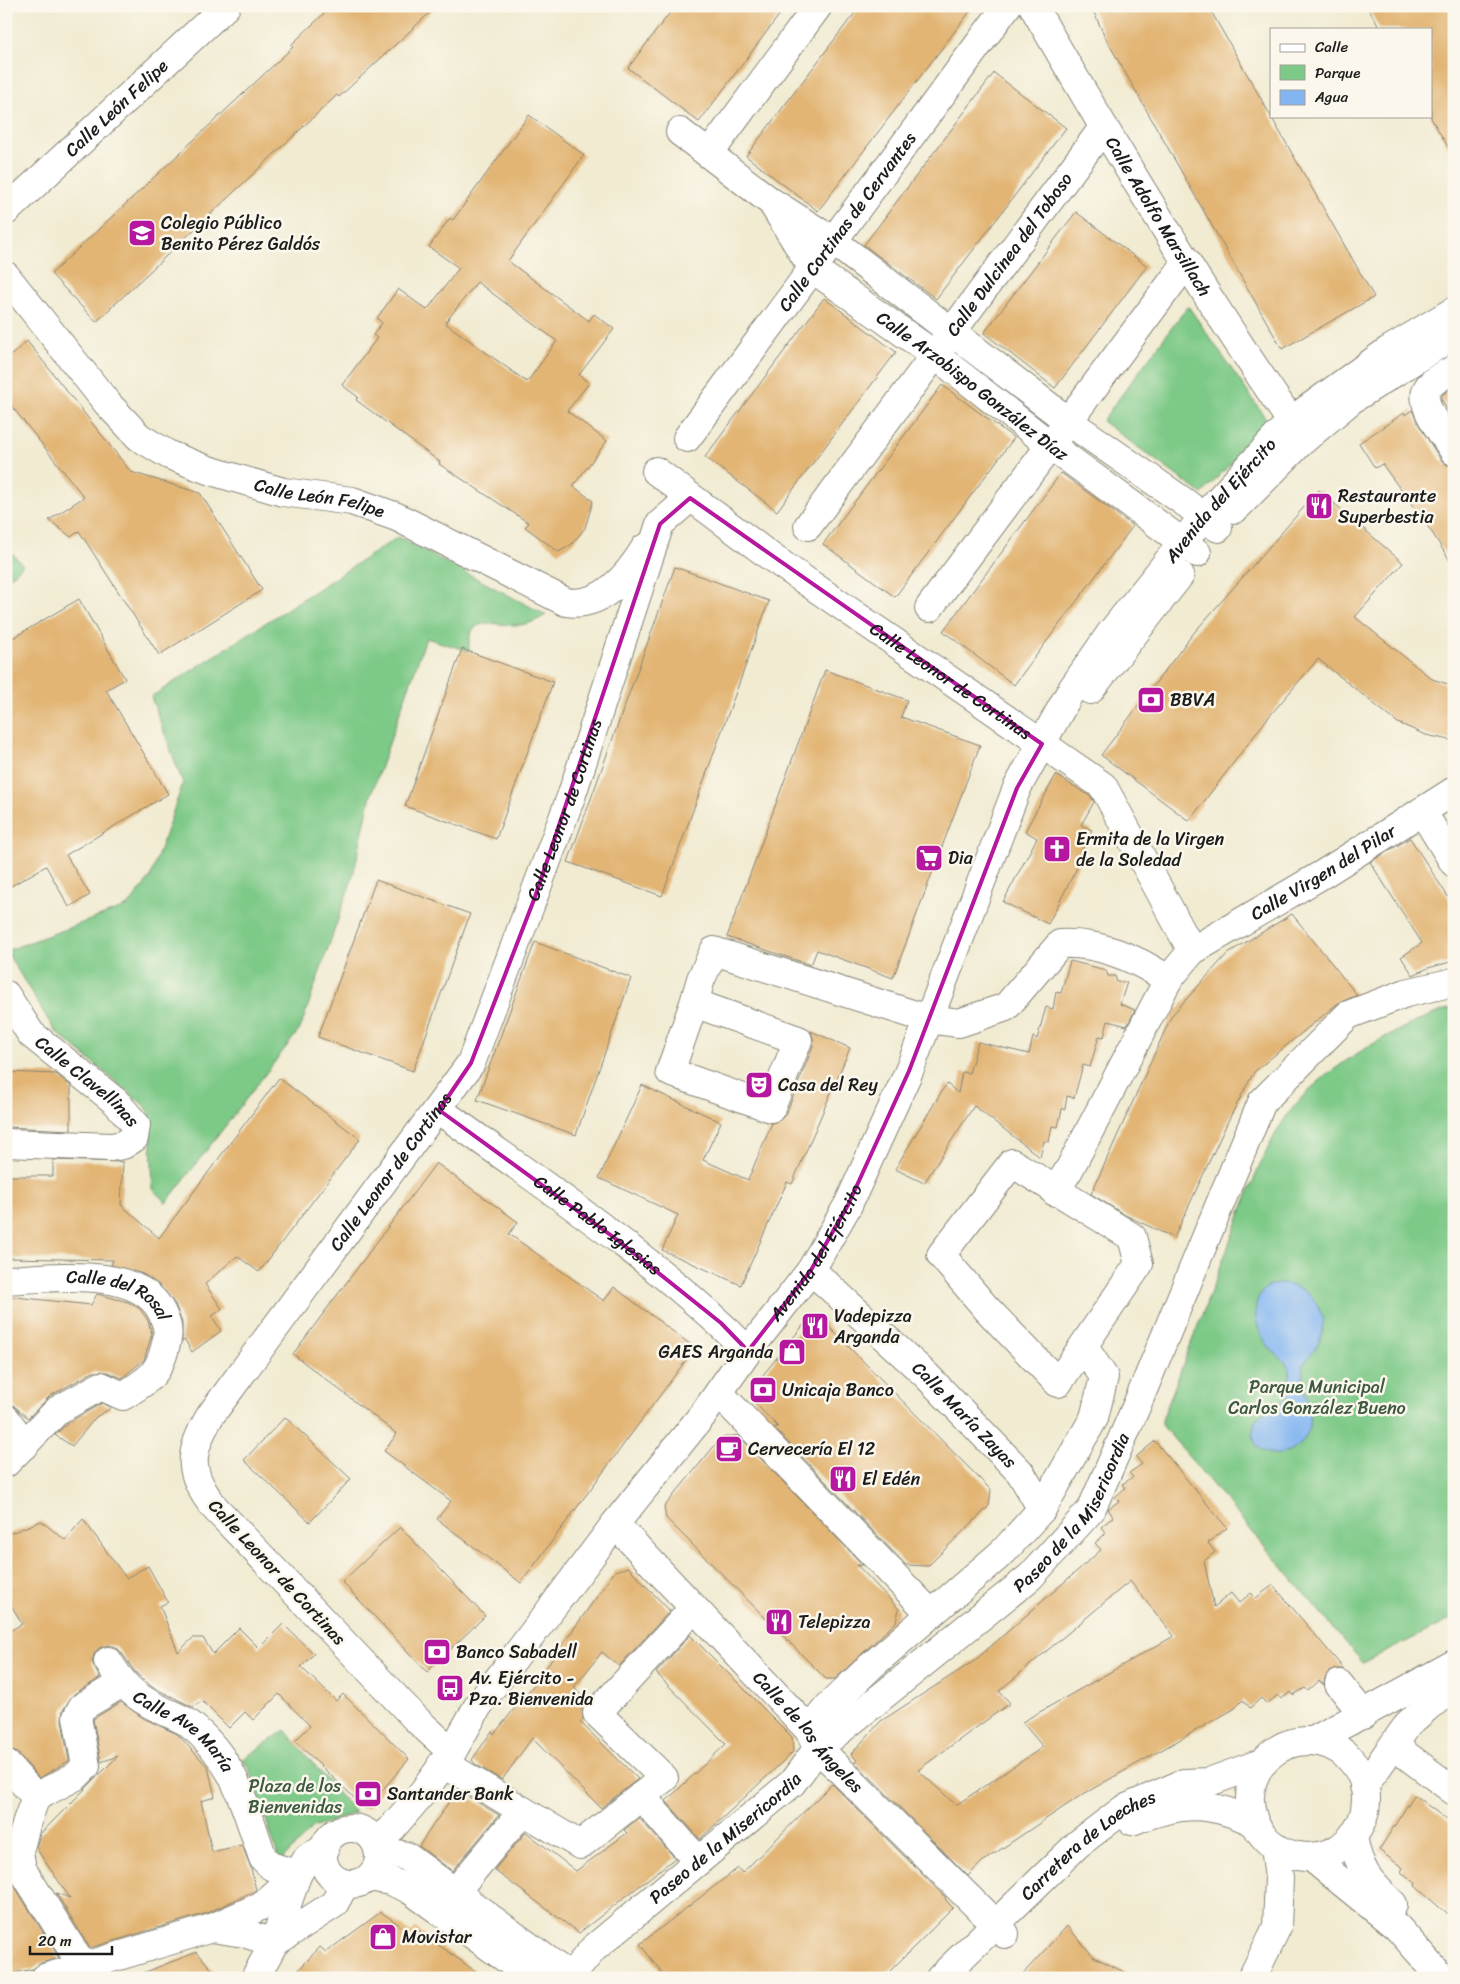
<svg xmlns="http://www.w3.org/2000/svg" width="1460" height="1984" font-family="Sriracha,sans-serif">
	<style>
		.green { fill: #7dc987; stroke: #4c7252 }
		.water { fill: #83b6f1; stroke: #506986 }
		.building { fill: #e2b575; fill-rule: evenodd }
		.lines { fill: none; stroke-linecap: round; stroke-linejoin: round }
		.minor-casing { stroke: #868477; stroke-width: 30 }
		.minor { stroke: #fff; stroke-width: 28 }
		.marked { fill: none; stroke: #b5179e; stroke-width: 4; stroke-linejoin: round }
		.labels { text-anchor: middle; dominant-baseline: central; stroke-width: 5; stroke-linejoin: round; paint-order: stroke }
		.street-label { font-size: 18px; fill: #1c1c1c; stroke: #fbf7ec }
		.poi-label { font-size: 18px; fill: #1c1c1c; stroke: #fbf7ec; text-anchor: start }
		.park-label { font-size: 18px; fill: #3e5941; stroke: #fbf7ec }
	</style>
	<rect width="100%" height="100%" fill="#fbf7ec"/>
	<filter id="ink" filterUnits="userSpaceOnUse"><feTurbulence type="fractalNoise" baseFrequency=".02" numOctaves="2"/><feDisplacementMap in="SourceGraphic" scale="10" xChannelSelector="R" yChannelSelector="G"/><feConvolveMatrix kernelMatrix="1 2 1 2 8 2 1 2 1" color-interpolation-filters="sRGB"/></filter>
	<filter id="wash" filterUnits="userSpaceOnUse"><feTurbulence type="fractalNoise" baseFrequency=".0096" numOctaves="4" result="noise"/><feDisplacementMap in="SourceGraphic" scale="20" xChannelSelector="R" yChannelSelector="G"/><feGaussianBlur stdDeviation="1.12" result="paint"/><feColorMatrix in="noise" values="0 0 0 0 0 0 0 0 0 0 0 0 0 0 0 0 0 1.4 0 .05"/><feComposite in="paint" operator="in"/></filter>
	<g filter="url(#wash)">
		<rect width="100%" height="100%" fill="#f1ebd2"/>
		<path class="green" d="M1188,306L1269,423L1202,494L1102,421Z
			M398,537L546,615C538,620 529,624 520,625C497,627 466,611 469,651L426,638L371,795L353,876L300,1029L166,1203L153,1189L150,1116L146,1107L55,1031L6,951L128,906L150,878L183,783L151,697Z
			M6,547L23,565L6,581Z
			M1454,1007V1618L1363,1663L1162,1425V1420C1185,1359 1208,1299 1231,1239C1246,1200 1266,1141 1292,1109C1325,1066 1403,1023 1454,1007Z
			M285,1730L355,1813L313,1828L280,1862L249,1768L242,1760Z"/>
		<path class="water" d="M1271,1285C1306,1278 1334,1311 1318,1344C1314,1353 1306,1357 1303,1367C1301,1389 1315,1412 1307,1434C1296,1461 1252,1462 1253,1431C1253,1404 1288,1417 1290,1384C1290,1378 1290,1372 1288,1366C1283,1358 1274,1354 1268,1346C1255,1329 1247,1297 1271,1285Z"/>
		<g id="blocks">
			<path class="building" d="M332,6H437L339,97L337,95L96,322L51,274L293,47L291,45Z
				M675,6H786L699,122L628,68Z
				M860,6H974L818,211L746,156Z
				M1091,6H1208L1374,297L1282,349L1105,37Z
				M1367,6H1454V157L1431,118V29H1380Z
				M994,73L1066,128L936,299L864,245Z
				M529,115L584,155L508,261L589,321L594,314L614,329L579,375L589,383L567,411L607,441L573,486L593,501L585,528L572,544L559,552L525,527L529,523L439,464L440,462L356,400L358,397L342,385L377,338L373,335L382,323L377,318L398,289L427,310L459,268L429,247L450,218L453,220ZM477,282L557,341L527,382L445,323Z
				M1076,212L1147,266L1055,388L984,333Z
				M824,298L896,352L777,511L705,457Z
				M27,341L131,472L200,493L262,590L159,655L79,531L71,537L49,520L84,497L6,399V360Z
				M942,385L1014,438L895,597L823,544Z
				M1454,387V423L1441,398L1443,394Z
				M1412,410L1419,425L1441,460L1447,465L1454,466V567L1431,531L1382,464L1375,468L1359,443L1404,413L1405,415Z
				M1061,473L1133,526L1014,685L943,631Z
				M1319,490L1403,563L1355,617L1432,679L1454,686V741L1426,735L1398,723L1318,659L1267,719L1189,821L1101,755L1192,635Z
				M675,567L769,601L662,896L568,862Z
				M79,599L125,679L106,690L168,794L66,855L90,895L69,907L46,866L6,889V642Z
				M462,649L553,682L496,839L405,806Z
				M825,670L907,700L901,717L980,745L893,978L817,950L811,965L727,937Z
				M1056,775L1091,797L1094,802L1081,825L1092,830L1077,860L1080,862L1048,924L1003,902L1037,838L1025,831Z
				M1410,838L1454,906V961L1428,968L1413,975L1401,957L1422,943L1370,862Z
				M376,880L470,914L413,1071L318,1037Z
				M1292,914L1357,995L1337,1004L1254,1072L1228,1121L1174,1238L1125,1215L1091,1194L1172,1015L1228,953Z
				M535,942L631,978L576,1135L477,1100Z
				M1070,961L1106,970L1108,976H1115L1117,982H1127L1120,1004L1135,1010L1127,1026L1108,1021L1104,1037L1099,1036L1090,1067L1083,1065L1074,1098L1067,1096L1065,1109H1062L1058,1127L1052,1126L1049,1142L1044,1141L1040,1157L974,1106L924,1183L895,1169L943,1089L947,1084L958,1093L962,1072L969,1073L978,1042L1029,1054L1033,1037L1037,1039L1046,1007L1053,1009L1056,992L1061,993Z
				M811,1031L850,1048L792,1184L787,1182L741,1285L662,1250L678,1215L599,1178L642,1085L721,1122L703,1160L748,1180L772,1123L780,1120L786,1114L813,1046V1038Z
				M6,1072L56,1074L71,1086V1130L6,1127Z
				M279,1078L360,1139L259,1272L237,1256L205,1284L222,1309L212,1316L221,1331L192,1352L185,1340L182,1342V1323L175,1304L159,1285L143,1274L111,1265L113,1260L6,1258V1176H53V1160L123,1162L121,1205L159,1238Z
				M436,1163L518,1222L509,1234L604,1301L614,1287L695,1348L521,1583L437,1519L451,1501L384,1451L397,1434L293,1354Z
				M97,1294L128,1302L140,1309L148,1321L152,1334L144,1360L122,1378L107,1372H93L50,1396L28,1418L13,1405L6,1403V1296L91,1305Z
				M822,1320L991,1490L989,1506L928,1566L906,1565L774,1428L778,1427L755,1403L754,1386L806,1322Z
				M102,1403L111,1408L96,1417L72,1446L55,1435L68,1423Z
				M285,1417L351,1479L310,1522L244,1460Z
				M738,1435L863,1565H857L899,1609L896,1622L835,1679H826L666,1518L664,1507L721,1438Z
				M1155,1441L1227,1528L1208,1543L1215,1552L1204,1561L1214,1607L1231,1593L1239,1603L1251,1593L1256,1598L1273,1585L1344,1669H1337L1330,1672L1325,1678L1324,1685L1319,1681L1308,1691L1305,1688L1293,1695L1291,1692L1281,1699L1278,1695L1267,1704L1261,1698L1250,1708L1243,1700L1234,1709L1080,1796L982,1862L968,1876L855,1762L857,1760L851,1754L881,1721L974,1661L1101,1550L1095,1543L1106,1533L1101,1527L1113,1517L1108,1509L1119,1501L1115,1497L1125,1488L1122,1484L1133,1477L1129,1473L1142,1464L1136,1457ZM1130,1581L1174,1636L1022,1722L1043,1747L956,1805L918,1770L1010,1703L999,1691Z
				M83,1519L126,1578L148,1566L168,1602L160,1606L178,1652L193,1638H203L213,1654L239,1628L259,1648L283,1624L314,1654L301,1667L336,1701L343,1694L409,1759L366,1809L295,1741L310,1726L279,1694L253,1720L245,1712L229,1728L202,1701L193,1707L152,1687L136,1673L121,1652L116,1647L108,1645L99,1648L94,1654L92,1662L100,1678L74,1694L63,1710L62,1720L69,1761L39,1778L18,1753L6,1749V1633L22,1624L6,1596V1535L41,1521L65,1540Z
				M400,1527L485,1616L427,1672L342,1582Z
				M628,1567L670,1611L619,1666L602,1652L574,1687L586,1702L582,1709L583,1719L580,1722L638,1779L601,1808L532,1738L502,1780L475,1764L472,1760L492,1731L494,1734L536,1682L615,1571Z
				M690,1635L792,1737L793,1752L700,1839L666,1801L726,1744L656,1673Z
				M121,1702L143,1718L177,1734L208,1767L215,1797L201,1801L212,1852L242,1845L251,1868L256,1890L207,1913L90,1948L56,1893L70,1898L36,1848L40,1834L118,1756L101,1762L93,1719Z
				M832,1784L946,1898L945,1899L953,1908L883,1978H666L640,1944L738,1868L742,1873Z
				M457,1790L499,1815L452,1871L419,1846Z
				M1414,1795L1454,1825V1920L1415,1886L1416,1883L1401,1872L1403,1868L1379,1850Z
				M639,1818L675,1858L579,1933L494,1870L526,1832L576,1871L627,1833L624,1830Z
				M6,1880L12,1882L59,1958L41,1963L33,1969L6,1975Z
				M381,1912L411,1933L415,1928L485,1978H291L320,1947L326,1952Z
				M1067,1926L1094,1957L1136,1978H1019Z
				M197,1952L219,1978H135V1976Z"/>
		</g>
	</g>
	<g filter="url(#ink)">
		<use href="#blocks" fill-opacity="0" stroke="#868477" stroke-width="1"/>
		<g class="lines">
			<defs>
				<g id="minor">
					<path id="s1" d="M1033,6C1114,147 1198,287 1291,421"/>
					<path d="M680,132L770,201L833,241L1068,421L1187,504L1218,528"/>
					<path d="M709,154L818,6"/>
					<path id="s2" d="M774,206L813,269L935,355L1050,445L1197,553"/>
					<path id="s3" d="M6,211L226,6"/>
					<path id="s4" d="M6,276L107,403L139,437L169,455L208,470L283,492L352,501L397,517L566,602C602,608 628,576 645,548"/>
					<path d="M1454,369C1446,374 1437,378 1431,384C1413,400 1444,435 1454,451"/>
					<path id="s5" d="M687,438L1007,6"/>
					<path id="s6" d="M656,471L771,557L1103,786L1192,951"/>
					<path d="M1235,509L1301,442L1351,400L1454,335"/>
					<path id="s7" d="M808,526L1103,128"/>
					<path d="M929,608L1187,262"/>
					<path d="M1090,690L1180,575"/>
					<path d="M1422,811L1454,863"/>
					<path id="s8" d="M6,995L31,1034L116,1102L136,1125L134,1138L123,1145L111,1147L6,1143"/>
					<path d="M694,1003L670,1072L771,1108L798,1040L694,1003L701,979L714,951L928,1019L959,1023L1006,1007L1060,944C1098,942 1137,958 1168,980"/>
					<path id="s9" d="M439,1110C544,1186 656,1259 748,1351"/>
					<path d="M1012,1163L1132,1237L1139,1264L1058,1383L986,1308L941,1255Z"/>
					<path id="s10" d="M1055,1192L1070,1168L1168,980L1192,951L1323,874L1454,791"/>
					<path id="s11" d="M811,1270L926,1375L1020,1472L1042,1509"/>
					<path id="s12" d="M6,1280C50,1278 140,1265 162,1313C166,1322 169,1329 167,1339C160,1374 151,1378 123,1396L101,1386L58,1410L6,1463"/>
					<path d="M719,1393L931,1614"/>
					<path d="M6,1419L25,1445"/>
					<path id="s13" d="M615,1524L809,1730L818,1748L1005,1934"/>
					<path id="s14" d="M108,1661C123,1685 134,1697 160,1709C169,1714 180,1717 188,1723C236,1760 244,1805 263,1858L271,1866L297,1875"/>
					<path d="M1339,1684L1364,1715"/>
					<path d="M809,1730L828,1707L871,1666L1004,1551L1042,1509L1094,1418L1104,1377L1084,1347"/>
					<path d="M1313,1741L1454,1664"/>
					<circle cx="1308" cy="1799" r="58"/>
					<path d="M1394,1746L1454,1791"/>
					<path id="s15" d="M452,1752L418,1721L215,1508C187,1473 188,1454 210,1416L471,1063L572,794L660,524L690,498"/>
					<path d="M6,1764L36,1797"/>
					<path d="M441,1765L460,1773L580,1845L664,1778L597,1713L694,1608"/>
					<path d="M1364,1786L1409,1723L1431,1704L1454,1690"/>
					<path d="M641,1796L698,1861"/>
					<path d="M1132,1821C1180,1802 1209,1800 1255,1823"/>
					<circle cx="351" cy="1856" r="28"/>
					<path d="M1353,1835C1358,1869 1368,1881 1393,1904"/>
					<path id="s16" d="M375,1842L392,1828L423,1792L452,1752L478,1706L615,1524L705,1412L748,1351L811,1270L848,1205L909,1071L1017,788L1072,689L1110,634L1203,517L1291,421L1389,350L1454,311"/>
					<path d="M378,1850L406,1856L572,1978"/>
					<path d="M1311,1857L1397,1927L1442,1978"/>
					<path d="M6,1863L22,1869L90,1978"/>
					<path d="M22,1869L19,1852L27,1821L36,1797L76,1776L86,1766L77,1717L82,1707L122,1683"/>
					<path d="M370,1877L390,1881L409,1889L533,1978"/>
					<path d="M455,1892L523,1811"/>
					<path d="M212,1928L244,1933L274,1943L334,1904L345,1884"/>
					<path id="s17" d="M570,1977L593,1949L792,1783L818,1748L1030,1577L1091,1510L1136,1407L1262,1102L1348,1015L1406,993L1454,982"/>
					<path d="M45,1978L212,1928L261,1906L297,1875L308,1857L325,1849"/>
					<path d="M255,1978L274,1943L297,1875"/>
					<path id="s18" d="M940,1978L1078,1844L1124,1809L1184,1783L1209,1782L1264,1762"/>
					<path d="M1252,1978L1277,1927L1279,1878L1275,1846"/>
				</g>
			</defs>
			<use href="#minor" class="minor-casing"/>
			<use href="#minor" class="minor"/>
		</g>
	</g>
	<path class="marked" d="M690,498L1042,744L1017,788L909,1071L848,1205L811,1270L748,1351L721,1323L616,1239L439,1110L471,1063L535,897L660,524Z"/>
	<defs>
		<symbol id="school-square" viewBox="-11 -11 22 22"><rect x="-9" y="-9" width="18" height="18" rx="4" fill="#b5179e" stroke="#fbf7ec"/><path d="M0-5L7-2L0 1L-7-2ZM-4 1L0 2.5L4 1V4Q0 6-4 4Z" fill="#fff"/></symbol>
		<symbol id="restaurant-square" viewBox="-11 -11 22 22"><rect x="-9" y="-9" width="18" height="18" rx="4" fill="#b5179e" stroke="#fbf7ec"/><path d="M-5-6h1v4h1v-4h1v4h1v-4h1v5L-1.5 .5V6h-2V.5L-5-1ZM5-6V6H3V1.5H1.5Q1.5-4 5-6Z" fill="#fff"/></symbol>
		<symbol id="bank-square" viewBox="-11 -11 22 22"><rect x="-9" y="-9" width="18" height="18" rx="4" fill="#b5179e" stroke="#fbf7ec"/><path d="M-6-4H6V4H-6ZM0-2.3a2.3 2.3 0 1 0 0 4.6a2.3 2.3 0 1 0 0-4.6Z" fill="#fff"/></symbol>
		<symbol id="church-square" viewBox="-11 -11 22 22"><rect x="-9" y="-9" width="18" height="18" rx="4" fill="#b5179e" stroke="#fbf7ec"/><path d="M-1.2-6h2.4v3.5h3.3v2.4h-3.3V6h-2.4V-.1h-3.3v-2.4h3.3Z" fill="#fff"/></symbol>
		<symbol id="supermarket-square" viewBox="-11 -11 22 22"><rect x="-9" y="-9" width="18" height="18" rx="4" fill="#b5179e" stroke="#fbf7ec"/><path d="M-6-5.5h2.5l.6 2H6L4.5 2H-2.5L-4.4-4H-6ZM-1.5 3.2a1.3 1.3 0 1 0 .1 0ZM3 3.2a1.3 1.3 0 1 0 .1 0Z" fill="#fff"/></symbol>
		<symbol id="theatre-square" viewBox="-11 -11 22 22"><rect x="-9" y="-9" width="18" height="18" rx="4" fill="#b5179e" stroke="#fbf7ec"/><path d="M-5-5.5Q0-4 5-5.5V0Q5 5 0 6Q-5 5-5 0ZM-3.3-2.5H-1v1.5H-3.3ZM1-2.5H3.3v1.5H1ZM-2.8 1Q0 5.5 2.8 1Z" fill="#fff"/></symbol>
		<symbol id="shop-square" viewBox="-11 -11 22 22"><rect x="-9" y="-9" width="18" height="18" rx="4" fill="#b5179e" stroke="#fbf7ec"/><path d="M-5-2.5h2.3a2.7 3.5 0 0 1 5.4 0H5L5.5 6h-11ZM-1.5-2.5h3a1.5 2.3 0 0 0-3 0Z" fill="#fff"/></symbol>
		<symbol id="cafe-square" viewBox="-11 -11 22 22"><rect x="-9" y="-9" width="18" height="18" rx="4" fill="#b5179e" stroke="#fbf7ec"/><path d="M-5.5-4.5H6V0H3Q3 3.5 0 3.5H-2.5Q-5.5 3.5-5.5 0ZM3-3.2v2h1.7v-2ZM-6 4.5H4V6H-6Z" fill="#fff"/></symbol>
		<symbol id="bus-square" viewBox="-11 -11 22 22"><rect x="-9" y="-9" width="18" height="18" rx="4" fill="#b5179e" stroke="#fbf7ec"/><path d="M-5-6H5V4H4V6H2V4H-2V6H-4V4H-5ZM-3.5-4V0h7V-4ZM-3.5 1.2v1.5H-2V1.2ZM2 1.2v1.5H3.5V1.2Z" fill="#fff"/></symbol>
	</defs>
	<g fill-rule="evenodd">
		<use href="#school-square" x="126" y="217" width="32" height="32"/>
		<use href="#restaurant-square" x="1303" y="490" width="32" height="32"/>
		<use href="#bank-square" x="1135" y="684" width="32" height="32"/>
		<use href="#church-square" x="1041" y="833" width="32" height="32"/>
		<use href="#supermarket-square" x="913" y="842" width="32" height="32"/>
		<use href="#theatre-square" x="743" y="1069" width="32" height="32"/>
		<use href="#restaurant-square" x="799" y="1310" width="32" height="32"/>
		<use href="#shop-square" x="776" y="1336" width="32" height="32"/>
		<use href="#bank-square" x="747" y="1374" width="32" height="32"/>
		<use href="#cafe-square" x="713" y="1433" width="32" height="32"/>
		<use href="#restaurant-square" x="827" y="1463" width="32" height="32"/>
		<use href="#restaurant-square" x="763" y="1606" width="32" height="32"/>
		<use href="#bank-square" x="421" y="1636" width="32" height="32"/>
		<use href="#bus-square" x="434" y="1672" width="32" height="32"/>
		<use href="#bank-square" x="352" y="1778" width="32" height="32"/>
		<use href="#shop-square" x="367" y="1921" width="32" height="32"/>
	</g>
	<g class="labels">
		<g class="street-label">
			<text stroke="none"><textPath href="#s3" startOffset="151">Calle León Felipe</textPath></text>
			<text stroke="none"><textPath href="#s1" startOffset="245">Calle Adolfo Marsillach</textPath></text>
			<text stroke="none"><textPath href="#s5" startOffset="269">Calle Cortinas de Cervantes</textPath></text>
			<text stroke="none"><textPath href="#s7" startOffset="338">Calle Dulcinea del Toboso</textPath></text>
			<text stroke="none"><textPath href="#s2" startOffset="272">Calle Arzobispo González Díaz</textPath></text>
			<text stroke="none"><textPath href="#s4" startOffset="401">Calle León Felipe</textPath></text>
			<text stroke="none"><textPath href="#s16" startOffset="1599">Avenida del Ejército</textPath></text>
			<text stroke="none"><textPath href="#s6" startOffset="362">Calle Leonor de Cortinas</textPath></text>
			<text stroke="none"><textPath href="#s15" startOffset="1150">Calle Leonor de Cortinas</textPath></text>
			<text stroke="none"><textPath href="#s10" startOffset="431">Calle Virgen del Pilar</textPath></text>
			<text stroke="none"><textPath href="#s8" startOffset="120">Calle Clavellinas</textPath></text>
			<text stroke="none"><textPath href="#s15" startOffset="745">Calle Leonor de Cortinas</textPath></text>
			<text stroke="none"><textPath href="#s9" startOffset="196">Calle Pablo Iglesias</textPath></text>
			<text stroke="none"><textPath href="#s16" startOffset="738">Avenida del Ejército</textPath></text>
			<text stroke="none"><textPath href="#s12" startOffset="118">Calle del Rosal</textPath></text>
			<text stroke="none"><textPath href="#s11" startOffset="211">Calle María Zayas</textPath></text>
			<text stroke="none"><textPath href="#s17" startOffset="689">Paseo de la Misericordia</textPath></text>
			<text transform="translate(277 1572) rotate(47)">Calle Leonor de Cortinas</text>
			<text stroke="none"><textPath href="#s13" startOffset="284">Calle de los Ángeles</textPath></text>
			<text stroke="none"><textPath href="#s14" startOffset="105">Calle Ave María</textPath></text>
			<text stroke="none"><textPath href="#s17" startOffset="209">Paseo de la Misericordia</textPath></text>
			<text stroke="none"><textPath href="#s18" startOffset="200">Carretera de Loeches</textPath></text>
		</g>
		<g class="poi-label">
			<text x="161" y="223">Colegio Público<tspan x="161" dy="21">Benito Pérez Galdós</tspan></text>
			<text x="1338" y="496">Restaurante<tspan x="1338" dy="21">Superbestia</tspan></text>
			<text x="1170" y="700">BBVA</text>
			<text x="1076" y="839">Ermita de la Virgen<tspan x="1076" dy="21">de la Soledad</tspan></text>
			<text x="948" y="858">Dia</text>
			<text x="778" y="1085">Casa del Rey</text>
			<text x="834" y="1316">Vadepizza<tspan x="834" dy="21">Arganda</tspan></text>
			<text x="773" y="1352" text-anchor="end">GAES Arganda</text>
			<text x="782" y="1390">Unicaja Banco</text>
			<text x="748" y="1449">Cervecería El 12</text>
			<text x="862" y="1479">El Edén</text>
			<text x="798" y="1622">Telepizza</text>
			<text x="456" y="1652">Banco Sabadell</text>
			<text x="469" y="1678">Av. Ejército -<tspan x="469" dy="21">Pza. Bienvenida</tspan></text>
			<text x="387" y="1794">Santander Bank</text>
			<text x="402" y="1937">Movistar</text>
		</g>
		<g class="park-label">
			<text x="1317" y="1387">Parque Municipal<tspan x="1317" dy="21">Carlos González Bueno</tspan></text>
			<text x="295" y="1786">Plaza de los<tspan x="295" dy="21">Bienvenidas</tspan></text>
		</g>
	</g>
	<rect width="1460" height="1984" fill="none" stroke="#fbf7ec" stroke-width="25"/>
	<rect x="1270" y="28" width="162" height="90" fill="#fbf7ec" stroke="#a29f99"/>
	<rect x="1280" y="44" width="25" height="8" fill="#ffffff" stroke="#a29f99"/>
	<text x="1315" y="52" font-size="15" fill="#1c1c1c">Calle</text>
	<rect x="1280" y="65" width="25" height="15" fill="#7dc987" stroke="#a29f99"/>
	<text x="1315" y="78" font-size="15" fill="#1c1c1c">Parque</text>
	<rect x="1280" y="90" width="25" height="15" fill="#83b6f1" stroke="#a29f99"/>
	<text x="1315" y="102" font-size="15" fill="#1c1c1c">Agua</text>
	<path d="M30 1946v8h82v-8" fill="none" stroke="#1c1c1c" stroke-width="2.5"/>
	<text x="38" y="1946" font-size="15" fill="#1c1c1c" stroke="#fbf7ec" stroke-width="4" paint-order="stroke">20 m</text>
</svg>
